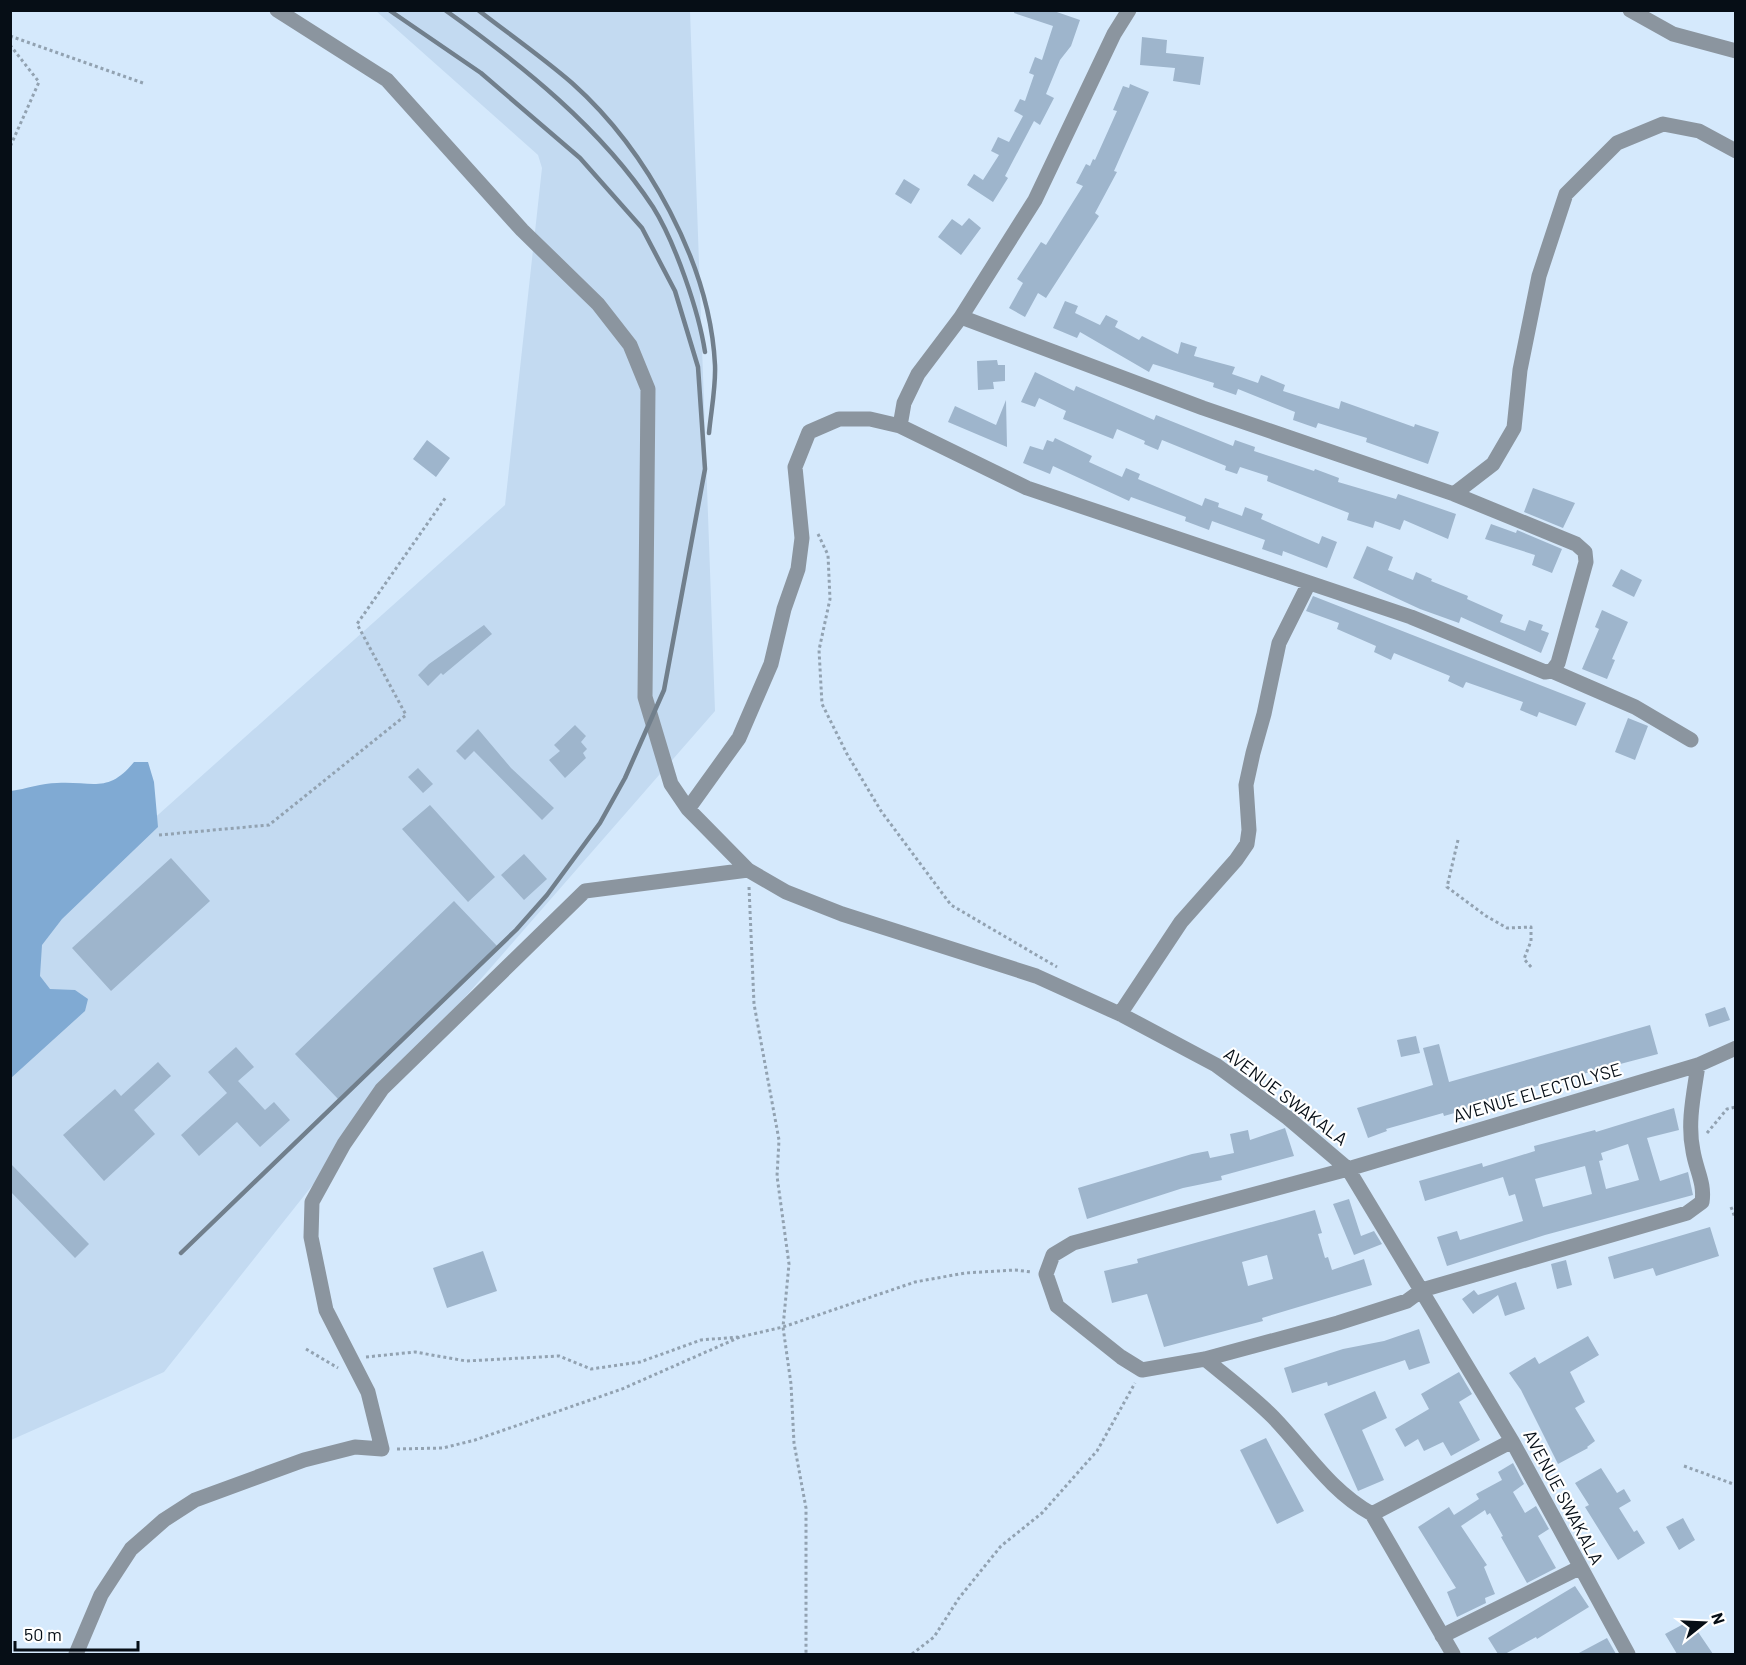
<svg xmlns="http://www.w3.org/2000/svg" width="1746" height="1665" font-family="Barlow,sans-serif">
	<style>
		.built { fill: #c3daf1 }
		.water { fill: #80aad3 }
		.building { fill: #9eb5cc; fill-rule: evenodd }
		.lines { fill: none; stroke-linecap: round; stroke-linejoin: round }
		.path { stroke: #92a2b1; stroke-width: 3; stroke-dasharray: 3 3; stroke-linecap: butt }
		.minor { stroke: #8b959f; stroke-width: 15 }
		.rail { stroke: #717f8c; stroke-width: 4.5 }
		.labels { text-anchor: middle; dominant-baseline: central; stroke-width: 4.5; stroke-linejoin: round; paint-order: stroke }
		.street-label { font-size: 18px; fill: #060e16; stroke: #fff }
	</style>
	<rect width="100%" height="100%" fill="#d5e9fc"/>
	<path class="built" d="M376,11H690L715,711L432,1035L164,1372L11,1440L10,947L505,505L542,168L538,155Z"/>
	<path class="water" d="M134,762H148L154,782L158,827L62,919L42,945L40,976L50,989L75,990L88,999L85,1011L11,1078V791C26,789 42,783 57,783C93,781 108,794 134,762Z"/>
	<path class="building" d="M1015,10H1051L1080,20L1071,46L1060,60L1046,94L1054,98L1040,125L1034,121L1005,176L1008,178L993,202L967,185L974,174L983,180L999,155L991,151L998,137L1009,142L1023,116L1014,111L1020,99L1025,101L1034,75L1029,73L1035,57L1042,60L1053,26L1014,13Z
		M1142,37L1167,40L1166,53L1204,57L1200,85L1173,81L1175,68L1140,65Z
		M1130,84L1149,92L1114,171L1117,172L1095,213L1099,216L1046,298L1038,293L1025,317L1009,308L1023,283L1017,279L1041,242L1046,245L1083,186L1076,183L1086,164L1090,166L1093,159L1095,160L1117,111L1113,110L1123,86L1129,88Z
		M904,179L920,189L911,204L895,194Z
		M969,218L981,228L961,255L938,237L952,219L962,226Z
		M1065,301L1078,306L1075,313L1100,325L1106,315L1118,321L1115,327L1139,340L1142,336L1178,354L1181,342L1197,347L1194,356L1235,367L1232,374L1258,383L1261,375L1285,385L1283,391L1339,409L1341,401L1414,427L1415,424L1439,432L1428,464L1366,442L1367,438L1318,423L1316,428L1293,420L1295,412L1238,389L1236,395L1213,387L1214,383L1153,364L1149,372L1080,332L1077,338L1053,328Z
		M997,360L998,365H1005V381L993,382L994,389L978,390L977,361Z
		M1035,372L1074,391L1076,386L1154,420L1156,415L1233,446L1235,440L1255,447L1254,451L1314,471L1315,469L1339,478L1338,482L1396,499L1398,494L1456,514L1448,539L1404,520L1400,530L1375,521L1373,528L1347,520L1349,513L1267,481L1268,476L1240,467L1237,474L1225,470L1226,466L1162,440L1158,450L1144,444L1145,441L1117,429L1113,439L1063,419L1066,411L1039,398L1035,407L1021,402Z
		M1006,400L1007,447L948,422L955,406L996,425Z
		M1055,438L1092,456L1089,462L1122,477L1126,468L1140,474L1138,479L1202,506L1205,498L1219,503L1218,507L1242,516L1245,507L1263,514L1261,519L1319,544L1322,536L1337,542L1327,568L1283,551L1282,556L1262,549L1265,540L1212,521L1209,530L1185,521L1186,517L1131,497L1129,501L1053,466L1050,474L1023,463L1030,446L1043,450L1047,440L1053,442Z
		M427,440L450,458L436,477L413,459Z
		M1533,488L1575,503L1563,528L1524,512Z
		M1491,524L1516,533L1517,530L1562,549L1552,573L1532,565L1535,555L1485,539Z
		M1367,546L1393,557L1388,570L1413,580L1416,572L1432,579L1431,581L1468,596L1467,599L1503,615L1500,622L1525,631L1529,620L1543,625L1541,630L1549,633L1541,653L1461,617L1459,623L1420,609L1353,578Z
		M1621,569L1642,580L1634,597L1612,586Z
		M1313,596L1586,703L1576,726L1539,712L1537,717L1520,710L1523,702L1466,682L1463,688L1448,681L1450,676L1394,653L1391,660L1374,652L1376,646L1337,629L1339,623L1306,611Z
		M1602,610L1628,622L1612,659L1615,660L1607,679L1582,669L1599,629L1595,627Z
		M484,625L492,634L443,675L441,673L428,686L418,675L429,664Z
		M1628,718L1648,726L1635,760L1615,752Z
		M575,725L586,736L581,742L587,749L583,753L586,758L565,778L549,760L560,751L554,745Z
		M478,729L511,768L554,808L542,820L474,751L465,760L456,751Z
		M418,768L433,784L423,793L408,777Z
		M430,805L495,877L468,902L402,829Z
		M524,854L547,879L524,900L501,875Z
		M171,858L210,901L111,991L72,948Z
		M454,901L497,946L338,1099L295,1054Z
		M1725,1007L1730,1020L1709,1027L1705,1014Z
		M1650,1025L1658,1054L1499,1096L1500,1100L1444,1116L1443,1113L1386,1129L1387,1131L1368,1138L1357,1108L1433,1085L1423,1048L1439,1044L1449,1082Z
		M1416,1036L1420,1053L1401,1057L1397,1040Z
		M236,1047L254,1067L238,1081L265,1110L274,1102L290,1120L260,1147L237,1122L199,1156L181,1135L227,1093L208,1072Z
		M158,1062L171,1076L134,1110L155,1134L104,1181L63,1135L115,1089L121,1096Z
		M1674,1108L1679,1130L1647,1138L1660,1181L1688,1172L1693,1195L1545,1235L1447,1266L1437,1237L1457,1231L1460,1240L1523,1221L1515,1194L1509,1196L1503,1177L1425,1201L1419,1181L1482,1163L1483,1167L1535,1151L1534,1146L1595,1130L1596,1132ZM1628,1144L1639,1180L1606,1189L1599,1161L1603,1160L1601,1153ZM1585,1166L1592,1194L1543,1207L1535,1179Z
		M1285,1128L1294,1156L1221,1176L1222,1180L1183,1188L1087,1219L1078,1188L1192,1154L1208,1151L1210,1158L1234,1153L1230,1134L1248,1130L1250,1140Z
		M10,1163L89,1244L75,1258L10,1191Z
		M1349,1199L1361,1236L1374,1231L1382,1244L1354,1255L1333,1204Z
		M1315,1210L1322,1233L1318,1234L1325,1258L1328,1257L1332,1270L1364,1259L1372,1285L1262,1318L1263,1321L1164,1347L1147,1294L1112,1303L1104,1271L1138,1263L1137,1259ZM1267,1255L1273,1279L1248,1286L1242,1262Z
		M1710,1227L1719,1256L1656,1276L1653,1268L1614,1279L1608,1257Z
		M483,1251L497,1291L447,1308L433,1268Z
		M1566,1260L1572,1285L1557,1289L1551,1264Z
		M1516,1282L1525,1309L1505,1316L1498,1295L1473,1314L1462,1299L1474,1290L1478,1295Z
		M1419,1329L1430,1363L1409,1370L1405,1360L1328,1386L1327,1382L1292,1393L1284,1368L1343,1349L1384,1341Z
		M1588,1336L1599,1355L1570,1372L1585,1402L1575,1408L1595,1441L1587,1447L1588,1448L1558,1464L1521,1390L1509,1373L1535,1357L1539,1364Z
		M1459,1372L1472,1394L1459,1402L1480,1440L1451,1456L1443,1442L1424,1451L1418,1439L1405,1447L1395,1429L1429,1409L1421,1394Z
		M1375,1391L1387,1418L1362,1430L1384,1480L1358,1491L1324,1414Z
		M1266,1438L1304,1511L1277,1524L1240,1450Z
		M1513,1463L1524,1484L1513,1492L1525,1513L1536,1506L1549,1529L1538,1536L1556,1568L1527,1583L1501,1537L1503,1536L1490,1513L1487,1515L1485,1510L1461,1526L1487,1565L1484,1567L1495,1594L1485,1598L1486,1603L1457,1617L1447,1592L1456,1588L1418,1527L1449,1507L1454,1515L1479,1499L1476,1494L1502,1480L1498,1472Z
		M1601,1468L1617,1493L1624,1489L1631,1501L1619,1508L1634,1532L1637,1530L1645,1543L1618,1560L1585,1507L1589,1505L1575,1483Z
		M1683,1518L1695,1540L1679,1550L1666,1527Z
		M1575,1586L1589,1607L1537,1639L1536,1637L1505,1654H1498L1488,1638Z
		M1691,1620L1694,1626L1713,1654H1677L1665,1634Z
		M1607,1638L1616,1654H1577Z"/>
	<g class="lines">
		<path class="path" d="M10,36L143,83
			M10,45L39,82L10,147
			M818,534L828,555L830,599L819,650L822,704L847,754L881,811L951,905L1057,967
			M159,835L269,825L406,715L357,624L446,497
			M1458,840L1447,887L1486,916L1507,928L1531,927V941L1524,959L1533,969
			M749,887L754,1004L779,1140L777,1176L789,1264L783,1327L791,1384L794,1443L806,1508V1654
			M1707,1133L1727,1109L1736,1107
			M1731,1207L1736,1220
			M306,1349L338,1368
			M366,1357L415,1352L466,1361L559,1356L591,1369L640,1362L701,1340L738,1337
			M397,1449L443,1448L475,1440L622,1389L740,1337L783,1327L915,1282L965,1273L1015,1270L1032,1272
			M1684,1466L1736,1485
			M912,1654L934,1637L959,1598L1001,1546L1042,1513L1097,1451L1135,1383"/>
		<path class="minor" d="M277,10L387,80L522,230L598,304L630,345L648,389L645,697L671,784L688,809L748,870L786,892L842,914L1036,976L1120,1014L1216,1065L1288,1118L1348,1169L1512,1441L1628,1654
			M1630,10L1673,34L1736,51
			M961,317L1203,408L1454,494L1576,544L1585,552L1586,562L1558,663L1552,671
			M900,426L904,403L918,374L961,317L1035,200L1114,34L1129,10
			M1454,494L1493,464L1514,428L1520,370L1539,276L1566,194L1617,143L1663,124L1699,131L1736,151
			M688,809L739,738L771,664L784,609L798,569L802,538L795,467L809,432L839,419H870L900,426L1027,488L1411,617L1545,672L1552,671L1635,707L1691,740
			M1120,1014L1181,922L1236,860L1247,844L1249,830L1246,785L1253,753L1264,714L1279,643L1309,583
			M1698,1065C1694,1093 1687,1123 1693,1151C1696,1170 1705,1183 1702,1202L1687,1213L1422,1290L1407,1301L1338,1323L1205,1359L1142,1370L1121,1357L1057,1306L1046,1274L1053,1255L1073,1243L1348,1169L1698,1065L1736,1048
			M1205,1359C1228,1378 1252,1396 1273,1417C1306,1451 1329,1490 1372,1514L1453,1654
			M1372,1514L1512,1441
			M1442,1636L1579,1568
			M76,1654L101,1595L131,1549L164,1520L195,1500L304,1460L355,1447L382,1449L368,1392L326,1310L311,1237L312,1202L344,1144L382,1089L585,891L748,870"/>
		<path class="rail" d="M445,10C522,65 601,128 653,207C675,242 699,312 705,352
			M478,10C509,34 542,57 572,83C647,150 710,264 715,365C716,387 711,411 709,433
			M181,1253L516,930L547,895L600,823L625,778L664,690L705,469L698,367L675,291L642,228L580,158L481,73L389,10"/>
	</g>
	<g class="labels">
		<g class="street-label">
			<text transform="translate(1537 1092) rotate(-16)">AVENUE ELECTOLYSE</text>
			<text transform="translate(1286 1096) rotate(37)">AVENUE SWAKALA</text>
			<text transform="translate(1564 1497) rotate(62)">AVENUE SWAKALA</text>
		</g>
	</g>
	<rect width="1746" height="1665" fill="none" stroke="#060e16" stroke-width="24"/>
	<g transform="translate(1704 1623) rotate(72)" stroke="#ffffff" stroke-width="4.5" paint-order="stroke">
	<path d="M0-4.5L10 22L0 15L-10 22Z" fill="#060e16"/>
	<text y="-9" font-size="16" font-weight="bold" text-anchor="middle" fill="#060e16">N</text>
	</g>
	<path d="M15 1641v9h123v-9" fill="none" stroke="#060e16" stroke-width="3"/>
	<text x="24" y="1641" font-size="18" fill="#060e16" stroke="#ffffff" stroke-width="4.5" paint-order="stroke">50 m</text>
</svg>
